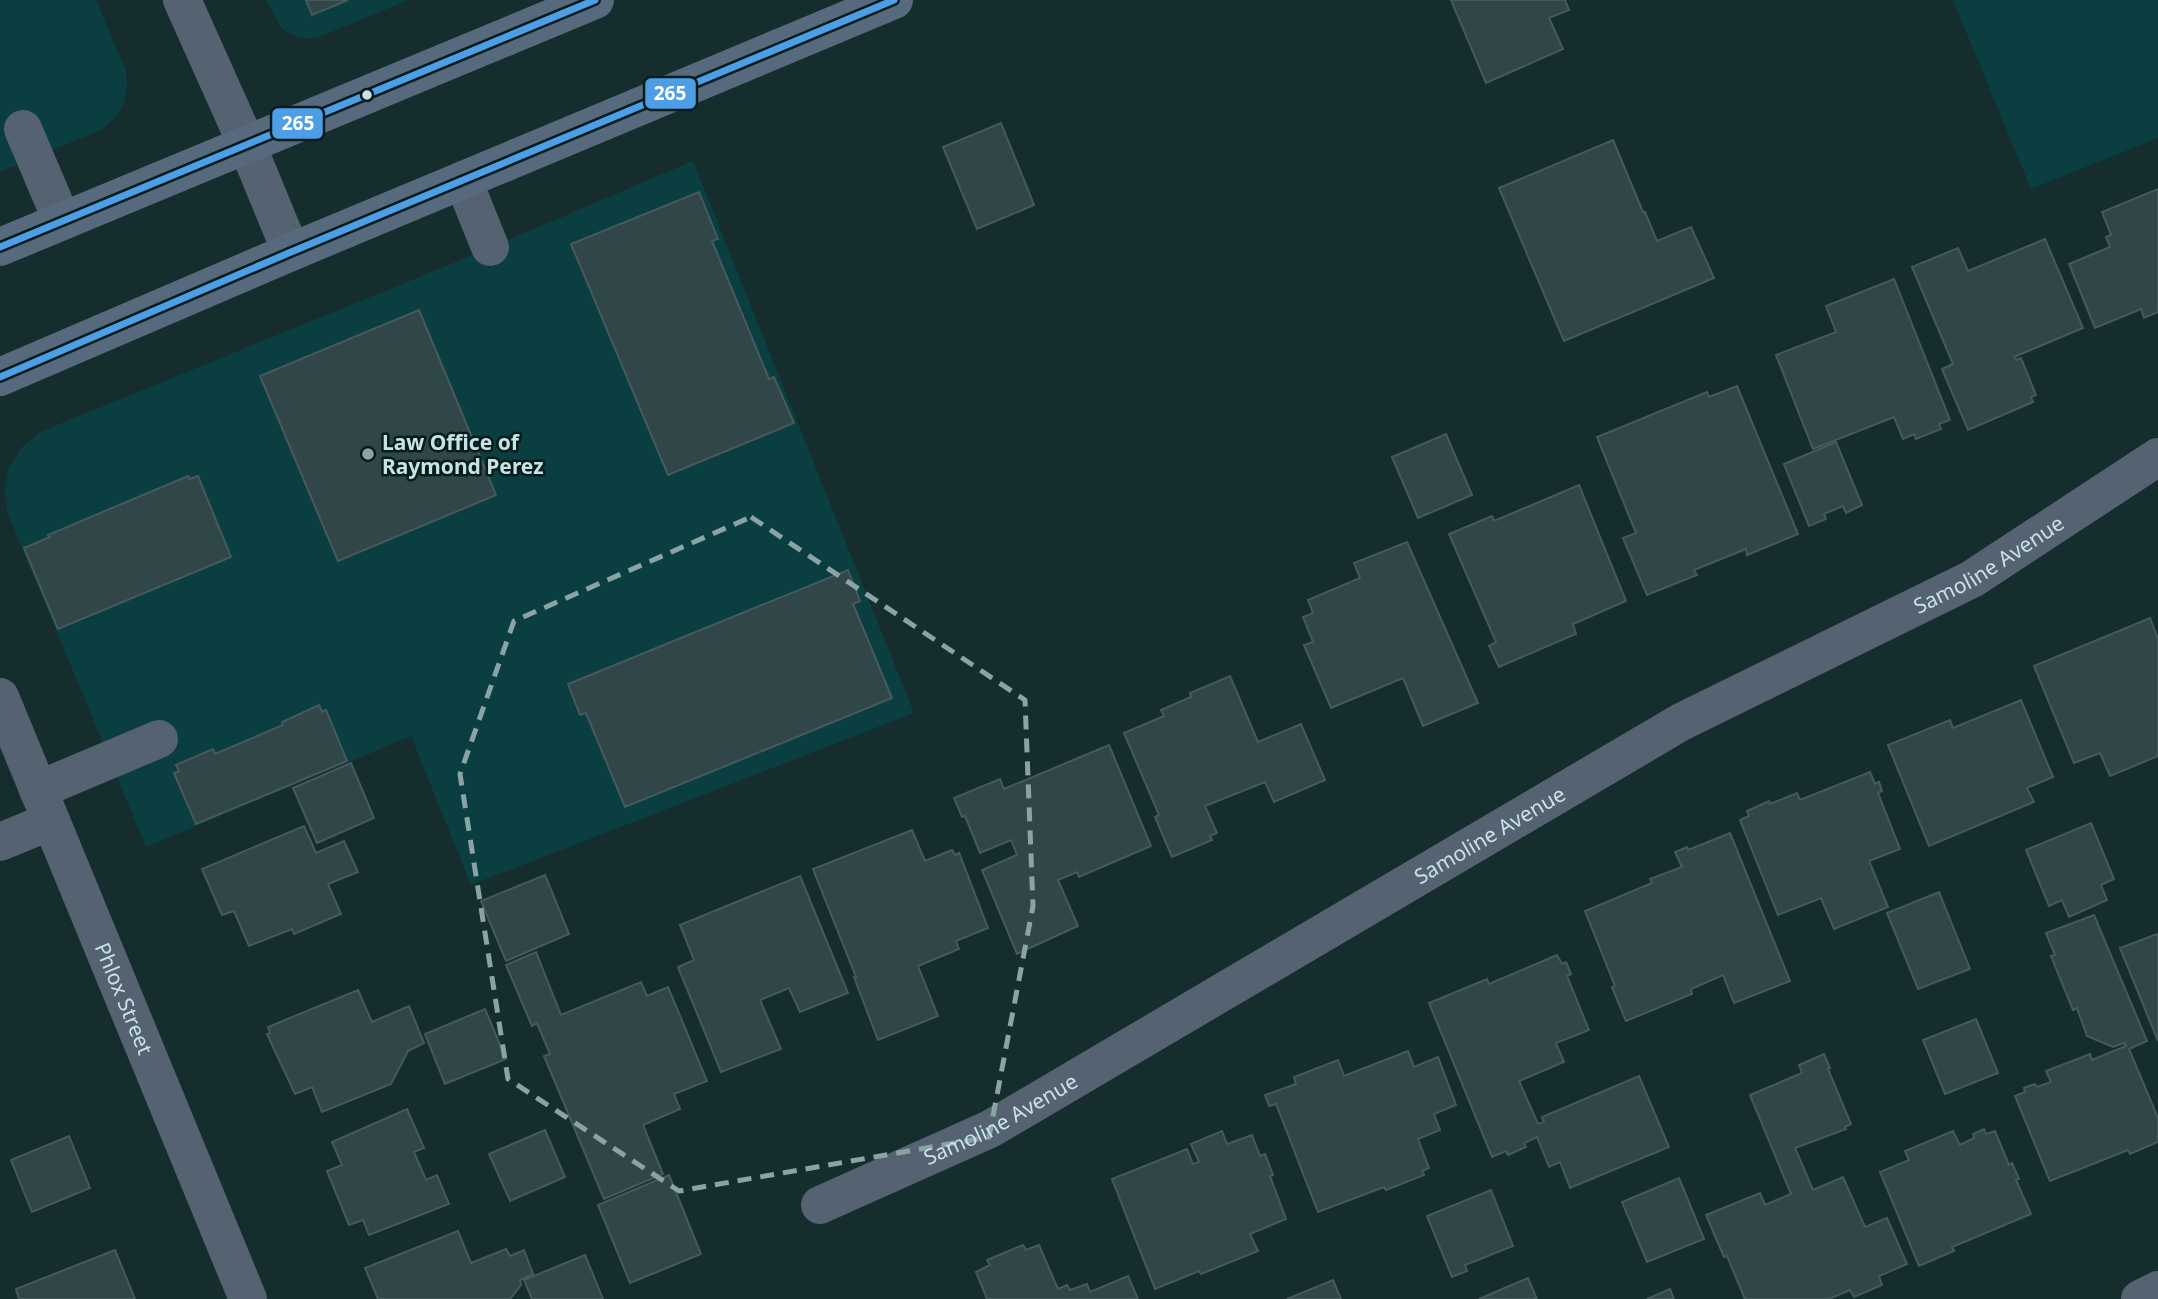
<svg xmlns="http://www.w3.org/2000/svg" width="2158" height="1299" font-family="'Noto Sans',sans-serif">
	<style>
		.built { fill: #0b3e40 }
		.building { fill: #314649; stroke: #465a5d; stroke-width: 2 }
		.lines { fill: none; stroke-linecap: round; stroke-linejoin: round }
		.minor { stroke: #546271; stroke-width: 38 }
		.major { stroke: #57697c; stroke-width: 38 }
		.bus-1-casing { stroke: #061c1d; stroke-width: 12 }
		.bus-1 { stroke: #4d9ee5; stroke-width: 7 }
		.marked { fill: none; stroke: #8aa3a4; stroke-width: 5; stroke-dasharray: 14 9; stroke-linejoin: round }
		.bus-dot { fill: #c8e3e4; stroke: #061c1d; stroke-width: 2.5 }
		.poi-dot { fill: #8aa3a4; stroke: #061c1d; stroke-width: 2.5 }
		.labels { text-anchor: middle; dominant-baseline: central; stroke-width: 5; stroke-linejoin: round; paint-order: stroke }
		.poi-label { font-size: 21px; font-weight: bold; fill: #c8e3e4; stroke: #061c1d; text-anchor: start }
		.street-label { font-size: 21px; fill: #c8e3e4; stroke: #061c1d }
		.line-badge { stroke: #061c1d; stroke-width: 2.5 }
		.badge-label { font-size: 19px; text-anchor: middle; font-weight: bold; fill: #fff }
	</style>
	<rect width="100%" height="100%" fill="#162d2e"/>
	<path class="built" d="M0,0H96L126,71L127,87L124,103L116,117L103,129L0,172Z
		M266,0H408L324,35L309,39L294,36L282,29Z
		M1953,0H2158V138L2031,189Z
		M693,161L914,713L471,885L411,736L146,847L8,514L4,490L9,467L22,447L40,432L461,260Z"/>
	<path class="building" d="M306,0H348L312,15Z
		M1451,0H1565L1569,10L1549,18L1563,49L1486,83Z
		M1001,123L1034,205L977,229L943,147Z
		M1613,140L1643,212H1645L1657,241L1691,227L1714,278L1564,341L1499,188Z
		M2158,189V312L2144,318L2141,309L2095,328L2069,264L2110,247L2106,237L2111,235L2102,212Z
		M699,192L718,239L712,241L769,379L774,377L794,423L668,475L571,244Z
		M2045,239L2083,328L2014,357L2016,360L2021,358L2036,395L2031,397L2033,402L1968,430L1942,369L1953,364L1912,267L1958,248L1968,271Z
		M1894,279L1950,420L1939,424L1941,429L1916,439L1914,434L1903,439L1894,417L1813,449L1776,355L1836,332L1826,306Z
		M419,310L496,495L338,561L260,376Z
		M1737,386L1798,534L1747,555L1746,549L1694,570L1697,575L1647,595L1623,538L1636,533L1597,437L1707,392L1709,397Z
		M1446,434L1472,495L1418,518L1392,457Z
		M1836,442L1862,505L1846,513L1843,506L1824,514L1826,519L1809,526L1784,464Z
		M188,476L190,479L198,476L231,557L58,629L24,548L50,537L48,535Z
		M1579,485L1626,601L1573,624L1576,634L1499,667L1489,646L1496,642L1449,534L1492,516L1494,521Z
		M1407,542L1478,703L1423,726L1403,678L1331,708L1304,645L1313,642L1303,617L1313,613L1308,600L1360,578L1354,563Z
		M848,570L860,601L853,604L892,698L625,807L586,713L580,715L568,684Z
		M2150,618L2158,639V756L2110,776L2100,753L2074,763L2034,666Z
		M1230,676L1258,742L1301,724L1325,780L1274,802L1265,782L1205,806L1217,833L1210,836L1212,840L1172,857L1155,817L1159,815L1124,733L1164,716L1161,710L1191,697L1190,693Z
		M2021,700L2053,777L2027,788L2034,802L1929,846L1888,745L1950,720L1953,728Z
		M319,705L322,712L326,710L347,761L196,824L174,773L179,771L176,765L213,749L215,754L283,725L282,722Z
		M1109,745L1151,846L1079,877L1077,872L1058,880L1078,926L1017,954L982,870L1017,855L1011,840L980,853L965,816L962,817L954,798L1000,779L1004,789Z
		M351,763L374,818L317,843L293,788Z
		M1870,772L1875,784L1879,782L1882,791L1878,793L1900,849L1869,861L1888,907L1834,929L1821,898L1778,915L1740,820L1749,816L1747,811L1769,801L1770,804L1797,793L1800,800Z
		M2091,823L2114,879L2101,885L2107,900L2069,917L2062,900L2049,906L2026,850Z
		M304,826L316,853L344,841L358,872L328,884L341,914L294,934L292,929L249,946L234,911L222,915L202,869Z
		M912,830L925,861L952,850L955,855L959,853L988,928L956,941L959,949L918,966L938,1016L878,1040L854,977H856L813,869Z
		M1730,833L1790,981L1734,1003L1723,975L1691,989L1692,994L1626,1021L1612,987L1615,986L1585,911L1652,883L1650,879L1682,867L1675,852L1687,847L1688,850Z
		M545,875L569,934L506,961L481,901Z
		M800,876L848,993L800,1012L789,988L760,1000L781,1049L721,1072L678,967L694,960L680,925Z
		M1939,892L1970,969L1918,989L1887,913Z
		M2094,915L2147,1041L2129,1049L2158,1118V1142L2130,1154L2128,1150L2050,1181L2015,1096L2025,1092L2024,1088L2035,1084L2037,1087L2051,1082L2046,1071L2090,1054L2092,1060L2126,1046L2124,1043L2113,1047L2087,1036L2077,1008L2073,1010L2051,956L2055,955L2046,933Z
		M2157,934L2158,937V1041L2120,948Z
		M536,952L561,1015L641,982L647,996L668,987L707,1081L674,1094L680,1109L643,1125L663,1174L604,1199L544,1056L550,1054L537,1023L532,1026L506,965Z
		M1557,955L1562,964L1566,962L1571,974L1567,976L1589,1030L1556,1043L1564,1062L1519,1081L1538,1124L1544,1122L1542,1117L1639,1076L1669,1147L1570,1188L1560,1162L1549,1167L1537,1137L1524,1143L1526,1147L1508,1155L1506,1151L1492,1157L1429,1003L1487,979L1489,984Z
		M358,990L372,1022L409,1006L424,1043L408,1051L391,1084L322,1112L312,1087L295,1094L267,1034L270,1033L268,1027Z
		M485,1009L506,1059L445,1084L425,1034Z
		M1976,1019L1998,1073L1945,1094L1923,1040Z
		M1408,1051L1414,1067L1438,1057L1456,1105L1434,1114L1440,1130L1418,1139L1429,1168L1422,1171L1424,1175L1386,1190L1384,1187L1318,1212L1276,1104L1269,1106L1265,1095L1296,1084L1294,1077L1338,1060L1344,1076Z
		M1824,1054L1830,1068L1828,1069L1851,1124L1845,1127L1846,1129L1795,1148L1813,1190L1843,1177L1865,1227L1887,1218L1907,1264L1879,1276L1882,1285L1854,1297L1850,1290L1829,1299H1745L1727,1256L1724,1257L1706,1215L1760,1193L1765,1205L1791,1194L1750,1095L1802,1073L1799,1065Z
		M407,1109L424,1148L414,1152L426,1180L437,1175L449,1204L369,1235L363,1220L349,1225L327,1171L342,1165L332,1142Z
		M1984,1129L1986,1134L1995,1131L2009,1165L2012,1163L2019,1179L2016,1180L2031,1214L1952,1247L1954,1251L1919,1266L1880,1172L1909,1160L1905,1151L1953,1131L1960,1145L1974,1138L1973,1134Z
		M545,1130L565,1177L510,1201L489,1154Z
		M1222,1131L1227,1144L1252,1135L1260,1156L1265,1154L1273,1175L1270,1176L1286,1219L1250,1234L1258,1251L1201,1274L1199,1271L1155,1289L1112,1179L1187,1149L1193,1164L1199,1162L1191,1144Z
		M69,1136L90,1188L32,1212L11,1160Z
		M669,1175L701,1254L630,1283L598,1205Z
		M1679,1178L1704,1239L1647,1262L1622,1202Z
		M1491,1190L1513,1246L1465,1265L1467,1271L1452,1277L1427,1216Z
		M458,1231L471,1263L506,1249L510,1256L524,1250L533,1274L520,1280L521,1285L510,1299H378L365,1268Z
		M1023,1245L1026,1250L1039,1245L1058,1289L1067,1285L1070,1290L1087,1284L1090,1292L1128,1276L1138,1299H987L976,1272L990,1265L987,1260Z
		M115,1250L135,1299H19L16,1289Z
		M585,1255L603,1299H532L524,1280Z
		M1528,1278L1537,1299H1479Z
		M1333,1280L1341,1299H1287Z
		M1670,1289L1674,1299H1647Z"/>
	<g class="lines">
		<g class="minor">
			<path d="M182,0L247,145L291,252"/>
			<path d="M23,129L62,221"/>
			<path d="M463,180L490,247"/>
			<path id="s1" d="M0,697L248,1299"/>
			<path d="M38,790L159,739"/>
			<path d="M0,842L51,821"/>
			<path id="s2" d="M820,1205L990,1129L1681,722L1972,579L2158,457"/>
			<path d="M2140,1299L2158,1290"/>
		</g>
		<path class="major" d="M0,247L595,0
			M0,377L291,252L894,0"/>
		<defs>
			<path id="bus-1" d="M0,247L595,0
				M0,377L291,252L894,0"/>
		</defs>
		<use href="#bus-1" class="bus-1-casing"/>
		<use href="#bus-1" class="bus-1"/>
	</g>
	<path class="marked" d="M751,517L1025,700L1033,906L989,1137L679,1191L508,1079L460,774L514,621Z"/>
	<circle class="bus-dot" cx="367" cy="95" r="6"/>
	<circle class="poi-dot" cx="368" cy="454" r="7"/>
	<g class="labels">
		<g class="poi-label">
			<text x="382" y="442">Law Office of<tspan x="382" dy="24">Raymond Perez</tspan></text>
		</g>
		<g class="street-label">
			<text stroke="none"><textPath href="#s2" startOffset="1334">Samoline Avenue</textPath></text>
			<text stroke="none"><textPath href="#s2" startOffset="766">Samoline Avenue</textPath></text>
			<text stroke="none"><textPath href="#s1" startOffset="326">Phlox Street</textPath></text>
			<text stroke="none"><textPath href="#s2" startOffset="200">Samoline Avenue</textPath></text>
		</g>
	</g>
	<g class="line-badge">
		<rect x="644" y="77" width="53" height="33" rx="7" fill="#4d9ee5"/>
		<rect x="271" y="107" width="53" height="33" rx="7" fill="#4d9ee5"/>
	</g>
	<g class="badge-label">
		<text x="670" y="100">265</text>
		<text x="298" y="130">265</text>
	</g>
</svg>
